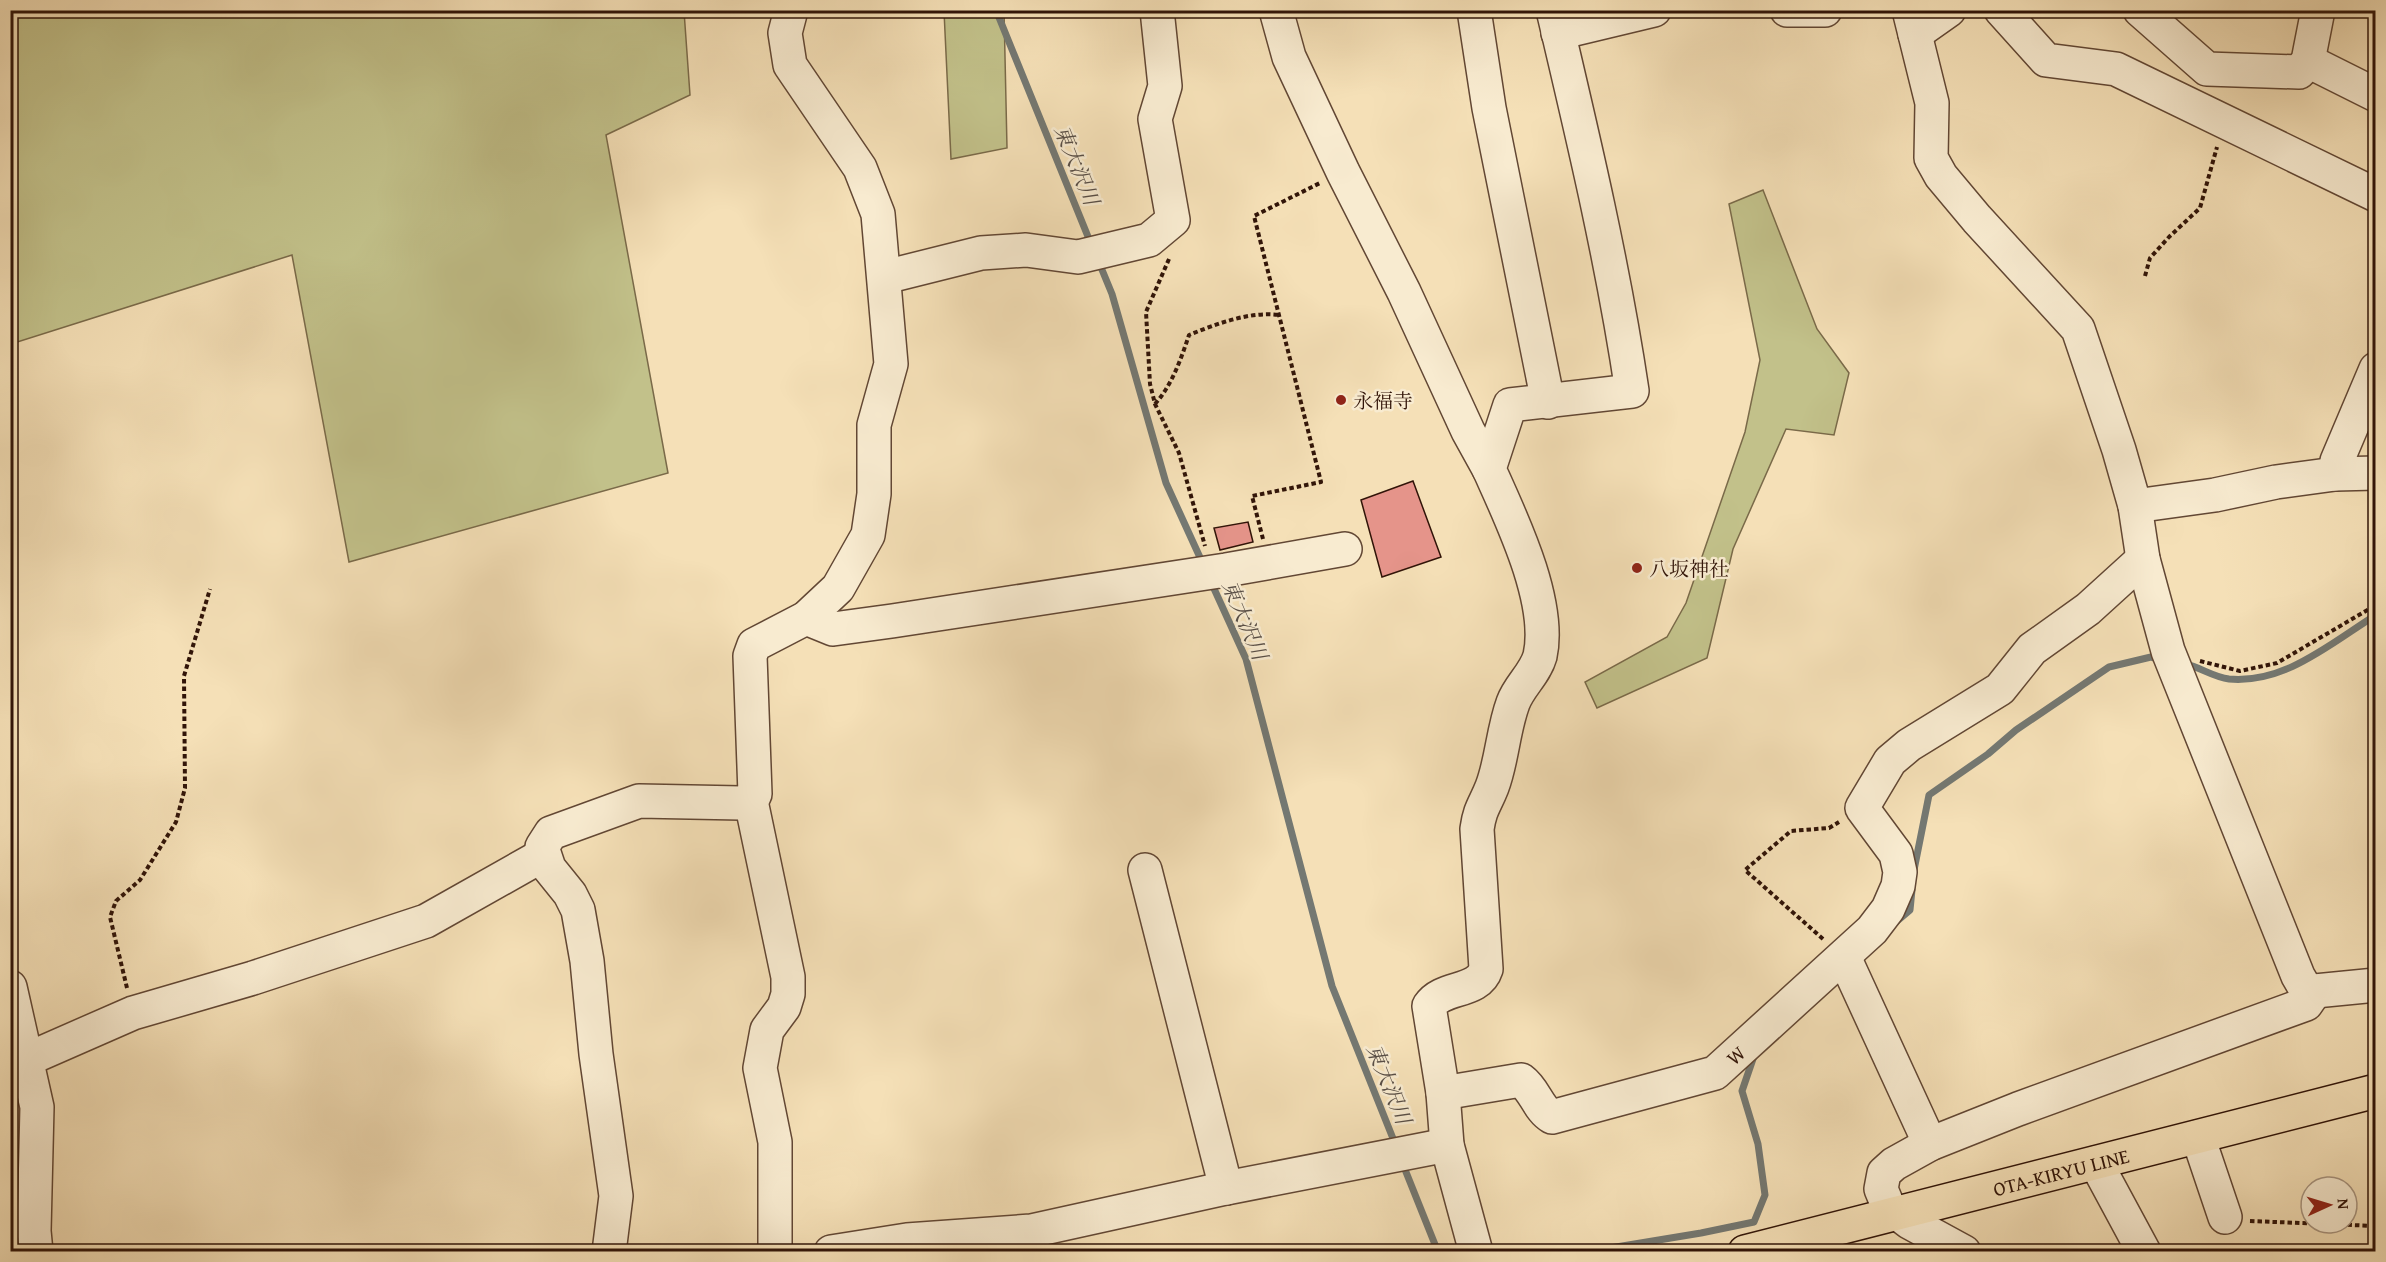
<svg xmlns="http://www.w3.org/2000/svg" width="2386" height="1262" font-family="'Gentium Book Plus','Noto Serif JP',serif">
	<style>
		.green { fill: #c2c18a; stroke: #7a6a49; stroke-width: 1.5 }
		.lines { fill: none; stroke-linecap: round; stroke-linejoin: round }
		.stream { stroke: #747872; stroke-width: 7 }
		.building { fill: #e5948a; stroke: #311408; stroke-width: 1.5 }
		.minor-casing { stroke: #624734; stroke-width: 36 }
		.major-casing { stroke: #311408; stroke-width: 36 }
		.path { stroke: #311408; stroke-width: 4; stroke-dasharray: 4.5 3; stroke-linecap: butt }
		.minor { stroke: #f8ebd0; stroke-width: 33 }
		.major { stroke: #f5e0b7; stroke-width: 33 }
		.poi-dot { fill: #8f2418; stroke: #f8ebd0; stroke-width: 2 }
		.labels { text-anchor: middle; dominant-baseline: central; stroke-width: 5; stroke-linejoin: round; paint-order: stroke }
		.poi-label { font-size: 20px; fill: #311408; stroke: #f8ebd0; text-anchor: start }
		.street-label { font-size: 20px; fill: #311408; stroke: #f8ebd0 }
		.water-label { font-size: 21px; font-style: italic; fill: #584e46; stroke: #f8ebd0 }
	</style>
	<rect width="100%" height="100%" fill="#f5e0b7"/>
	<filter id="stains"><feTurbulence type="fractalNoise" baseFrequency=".00333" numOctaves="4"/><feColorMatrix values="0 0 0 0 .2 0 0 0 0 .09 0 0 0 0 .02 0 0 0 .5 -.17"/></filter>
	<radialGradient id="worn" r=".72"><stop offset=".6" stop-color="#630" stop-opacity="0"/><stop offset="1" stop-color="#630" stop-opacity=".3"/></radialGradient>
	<path class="green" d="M11,10L684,11L690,95L606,135L668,473L349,562L292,255L11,344Z
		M944,11H1004L1007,148L951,159Z
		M1763,190L1817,329L1849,373L1834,435L1786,429L1733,549L1707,658L1597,708L1585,682L1667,637L1686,603L1745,432L1760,360L1729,204Z"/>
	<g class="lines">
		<path class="stream" d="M996,10L1091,244
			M1098,260L1112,294L1166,483L1203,564
			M1211,582L1246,659L1332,986L1396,1146
			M2185,664C2200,667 2213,677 2229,679C2285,684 2331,643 2376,615
			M1914,870L1929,795L1988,754L2016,730L2109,667L2151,657L2162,660
			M1897,921L1910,910L1912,890
			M1402,1162L1438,1252
			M1586,1252L1701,1233L1754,1222L1765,1195L1758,1144L1742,1091L1755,1053"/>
	</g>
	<path class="building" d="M1413,481L1441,557L1382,577L1361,500Z
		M1248,522L1253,542L1220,550L1214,528Z"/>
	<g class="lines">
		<defs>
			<g id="minor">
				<path d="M1276,10L1289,57L1343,172L1404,292L1468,431L1489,469"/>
				<path d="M1474,10L1489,108L1548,402"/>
				<path d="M1787,10H1825"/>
				<path d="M1909,10L1932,103L1931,158L1941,176L1977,219L2078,329L2119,450L2135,506L2143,559L2168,651L2298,976L2305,988L2315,991L2376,985"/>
				<path d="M2001,10L2046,60L2116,69L2376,195"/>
				<path d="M2140,10L2207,69L2299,72L2308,61L2318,10"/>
				<path d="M1558,33L1654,10"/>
				<path d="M1915,34L1949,10"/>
				<path d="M2308,61L2376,95"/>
				<path d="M885,277L981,253L1026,250L1078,257L1149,240L1173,220L1155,119L1165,86L1157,10"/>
				<path d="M2335,474L2337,461L2376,369"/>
				<path d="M2135,506L2215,495L2276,482L2335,474L2376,473"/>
				<path d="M806,618L833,629L892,621L1226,570L1345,549"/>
				<path d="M751,801L788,977V994L784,1007L767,1030L760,1068L775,1142V1252"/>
				<path d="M1145,870L1226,1188"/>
				<path d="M1844,957L1930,1144"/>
				<path d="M10,987L37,1107L34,1231L36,1252"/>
				<path d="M10,1064L28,1059L133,1013L253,978L426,921L543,855"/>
				<path id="s1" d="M1443,1093L1521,1080C1535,1090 1538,1109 1552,1117L1715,1073L1872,930L1888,909L1898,886L1900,872L1896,854L1862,808L1890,761L1909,745L2000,689L2032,649L2088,609L2143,559"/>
				<path d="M2198,1137L2225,1217"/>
				<path d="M2096,1163L2144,1252"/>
				<path d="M609,1252L616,1196L596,1054L587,961L578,910L570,894L549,868L542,847L551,833L639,801L741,803L751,801L755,794L750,656L754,645L806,618L838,588L868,535L874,494V425L891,364L878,214L860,168L790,65L785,33L791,10"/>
				<path d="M831,1252L907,1240L1031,1231L1226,1188L1447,1145"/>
				<path d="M1476,1252L1447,1145L1443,1093L1429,1006C1443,985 1478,994 1486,969L1477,829C1480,808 1485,805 1492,787C1502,761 1503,730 1513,703C1519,686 1535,674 1540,656C1552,602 1511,518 1489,469L1510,405L1632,391C1613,263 1583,137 1553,10"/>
				<path d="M1964,1252L1909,1222L1888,1206L1881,1189L1884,1173L1894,1164L1930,1144L2018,1109L2306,1004L2315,991"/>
			</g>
			<g id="major">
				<path id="s2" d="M1745,1252L2376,1091"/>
			</g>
		</defs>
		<use href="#minor" class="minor-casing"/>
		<use href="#major" class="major-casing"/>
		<path class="path" d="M1169,259L1146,312L1150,384L1155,404L1179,453L1205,546
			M2145,276L2150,258L2169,237L2200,208L2217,147
			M1155,404C1172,385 1181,359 1189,335C1216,324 1250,311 1279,315
			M1263,539L1252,496L1321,482L1254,216L1320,183
			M2200,661L2240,671L2277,663L2376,605
			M1823,939L1745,870L1791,831L1829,828L1839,822
			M127,988L110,917L116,901L140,880L176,822L185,788L184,676L210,589
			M2250,1221L2376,1226"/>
		<use href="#minor" class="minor"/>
		<use href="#major" class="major"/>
	</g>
	<g class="poi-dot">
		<circle cx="1341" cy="400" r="6"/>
		<circle cx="1637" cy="568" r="6"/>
	</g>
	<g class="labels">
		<g class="poi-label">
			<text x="1353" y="400">永福寺</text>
			<text x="1649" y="568">八坂神社</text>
		</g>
		<g class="street-label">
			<text stroke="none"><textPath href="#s1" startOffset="324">W</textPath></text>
			<text stroke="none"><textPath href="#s2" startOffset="326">OTA-KIRYU LINE</textPath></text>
		</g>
		<g class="water-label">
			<text transform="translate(1077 165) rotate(68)">東大沢川</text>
			<text transform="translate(1245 620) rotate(67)">東大沢川</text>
			<text transform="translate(1389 1084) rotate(68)">東大沢川</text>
		</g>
	</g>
	<rect width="2386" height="1262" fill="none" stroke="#f5e0b7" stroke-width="36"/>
	<rect x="12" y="12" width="2362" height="1238" fill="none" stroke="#311408" stroke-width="3"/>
	<rect x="18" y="18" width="2350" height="1226" fill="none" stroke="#311408" stroke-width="1.5"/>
	<g transform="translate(2329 1205) rotate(86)"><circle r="28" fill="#f8ebd0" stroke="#a89580" stroke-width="1.5"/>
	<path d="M0-4.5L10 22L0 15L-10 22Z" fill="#8f2418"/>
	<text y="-9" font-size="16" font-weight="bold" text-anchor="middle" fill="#311408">N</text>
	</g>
	<rect width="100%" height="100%" filter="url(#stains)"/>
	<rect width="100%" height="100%" fill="url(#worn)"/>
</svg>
